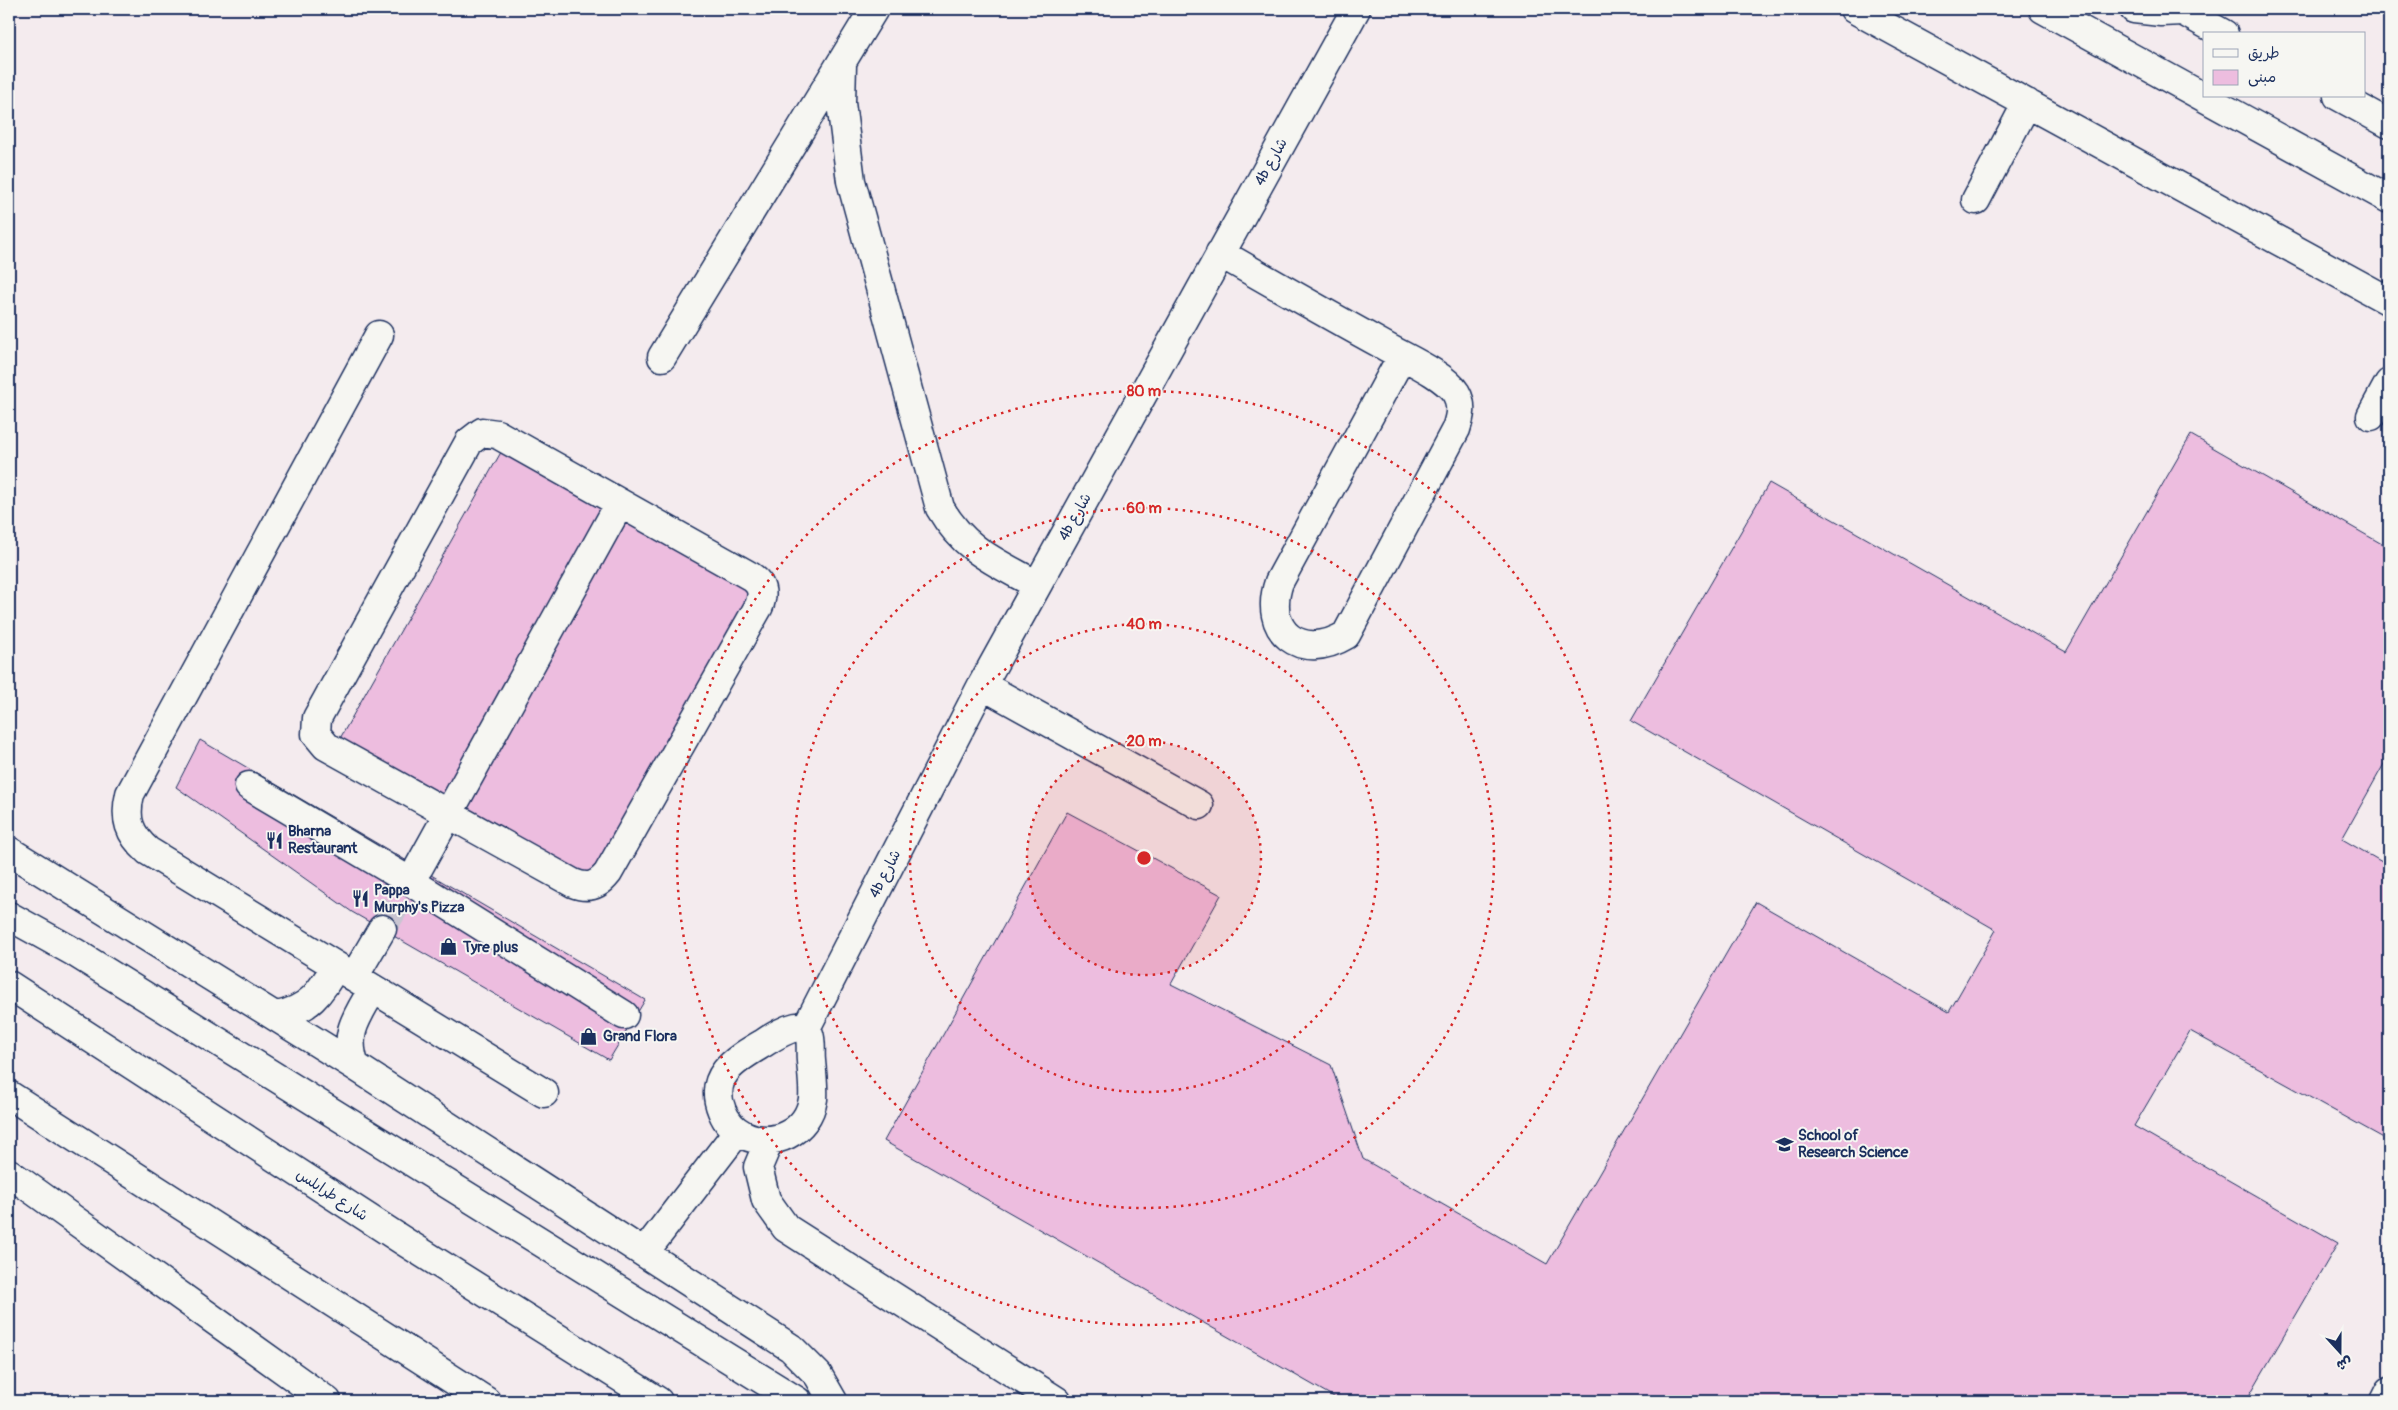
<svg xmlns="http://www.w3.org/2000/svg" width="2398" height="1410" font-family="Pangolin,'Playpen Sans Arabic',sans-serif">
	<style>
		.building { fill: #edbddf; stroke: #1b2f5e }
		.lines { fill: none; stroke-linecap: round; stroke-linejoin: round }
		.minor-tunnel { stroke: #c9c5d1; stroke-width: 28; stroke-dasharray: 28 14; stroke-linecap: butt }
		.minor-casing { stroke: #1b2f5e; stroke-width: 31 }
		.highway-casing { stroke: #1b2f5e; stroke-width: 31 }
		.minor { stroke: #f6f6f2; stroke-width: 28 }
		.highway { stroke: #f6f6f2; stroke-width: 28 }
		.ring { fill: none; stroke: #d62828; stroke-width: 2.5; stroke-dasharray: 2.5 5 }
		.labels { text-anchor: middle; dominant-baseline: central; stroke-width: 4; stroke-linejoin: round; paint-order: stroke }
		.street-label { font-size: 15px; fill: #1b2f5e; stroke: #f6f6f2 }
		.poi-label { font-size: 15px; font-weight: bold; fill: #1b2f5e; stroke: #f6f6f2; text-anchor: start }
		.centre { fill: #d62828; stroke: #f6f6f2; stroke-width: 2.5 }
		.ring-label { font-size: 15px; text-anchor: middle; font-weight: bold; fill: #d62828; stroke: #f6f6f2; stroke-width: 4; stroke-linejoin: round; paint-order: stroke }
	</style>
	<rect width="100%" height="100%" fill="#f4ebee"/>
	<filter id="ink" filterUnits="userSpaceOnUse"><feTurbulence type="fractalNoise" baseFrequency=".02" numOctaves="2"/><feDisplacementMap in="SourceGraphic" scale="10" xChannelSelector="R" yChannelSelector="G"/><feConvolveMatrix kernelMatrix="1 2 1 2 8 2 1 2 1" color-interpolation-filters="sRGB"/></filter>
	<g filter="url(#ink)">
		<path class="building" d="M2191,435L2389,548V755L2342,839L2389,866V1141L2190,1031L2134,1126L2338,1243L2246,1401H1341L884,1141L1067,812L1221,895L1171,984L1331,1065L1363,1159L1547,1264L1756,902L1949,1012L1996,930L1631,721L1769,483L2066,652Z
			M509,438L768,583L596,886L338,742Z
			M200,740L645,1000L609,1060L352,912L176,787Z"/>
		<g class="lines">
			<path class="minor-tunnel" d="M382,929L419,867"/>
			<defs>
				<path id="minor" d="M1854,9L2389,301
					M2043,9L2389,199
					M2134,9L2161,12L2183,11
					M2179,9L2224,34
					M842,64L841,103L851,181L940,508C965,551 996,562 1037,585
					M2338,96L2389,124
					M1976,200L2027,103
					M1220,253C1274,284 1328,315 1383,345C1403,357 1444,374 1456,393C1463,405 1460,417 1456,429L1346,635C1301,662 1262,632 1279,582L1402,356
					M379,335L130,794C124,819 129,834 148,851L544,1093
					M662,357L874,9
					M2371,416L2389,383
					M482,432L497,434L750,576C762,584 764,593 759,606L608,873C598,886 588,889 573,883L326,746L316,734L317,718L469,442Z
					M982,685L1199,805
					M249,786L411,882L624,1015
					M9,851L355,1066L791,1348L818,1375L833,1401
					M419,867L620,503
					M354,977L382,929
					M277,1016C310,1009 319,994 336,966
					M796,1027C800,1028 806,1029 809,1034C812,1042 810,1052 811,1061C812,1073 814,1087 813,1099C808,1132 773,1149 744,1135C733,1130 726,1121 722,1111C707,1075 737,1059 762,1044C773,1037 783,1030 796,1027Z
					M805,1030L982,685L1356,9
					M355,1066C343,1033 357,1017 373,989
					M769,1141L758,1167L766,1200L786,1228L1057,1401
					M644,1253L737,1132
					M2384,1401L2389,1391"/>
				<path id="highway" d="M9,916L74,952L797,1401
					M9,985L405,1242L658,1401
					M9,1095L486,1401
					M9,1173L327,1401"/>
			</defs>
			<use href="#minor" class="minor-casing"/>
			<use href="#highway" class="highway-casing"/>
			<use href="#minor" class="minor"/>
			<use href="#highway" class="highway"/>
		</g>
	</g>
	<circle cx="1144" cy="858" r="117" fill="#d62828" fill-opacity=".12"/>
	<g class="ring">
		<circle cx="1144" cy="858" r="117"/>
		<circle cx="1144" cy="858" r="234"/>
		<circle cx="1144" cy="858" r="350"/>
		<circle cx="1144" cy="858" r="467"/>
	</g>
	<defs>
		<symbol id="restaurant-bare" viewBox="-9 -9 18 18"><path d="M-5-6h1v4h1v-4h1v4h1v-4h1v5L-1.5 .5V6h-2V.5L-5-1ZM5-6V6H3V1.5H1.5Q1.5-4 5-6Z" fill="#1b2f5e" stroke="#f6f6f2" stroke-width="2.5" paint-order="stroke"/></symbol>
		<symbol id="shop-bare" viewBox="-9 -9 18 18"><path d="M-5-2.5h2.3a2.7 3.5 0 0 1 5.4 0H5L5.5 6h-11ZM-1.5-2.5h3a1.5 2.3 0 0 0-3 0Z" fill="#1b2f5e" stroke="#f6f6f2" stroke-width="2.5" paint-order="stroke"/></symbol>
		<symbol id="school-bare" viewBox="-9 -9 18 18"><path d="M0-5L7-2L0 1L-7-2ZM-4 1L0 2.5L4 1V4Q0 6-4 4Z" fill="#1b2f5e" stroke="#f6f6f2" stroke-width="2.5" paint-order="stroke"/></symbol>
	</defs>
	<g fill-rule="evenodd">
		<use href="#restaurant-bare" x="262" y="828" width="25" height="25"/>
		<use href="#restaurant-bare" x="348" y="886" width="25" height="25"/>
		<use href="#shop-bare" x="436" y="934" width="25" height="25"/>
		<use href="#shop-bare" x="576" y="1024" width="25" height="25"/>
		<use href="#school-bare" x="1772" y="1132" width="25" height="25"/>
	</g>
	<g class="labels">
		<g class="street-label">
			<text transform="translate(1271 162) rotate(-61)">4b شارع</text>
			<text transform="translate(1075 517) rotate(-61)">4b شارع</text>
			<text transform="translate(885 874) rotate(-63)">4b شارع</text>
			<text transform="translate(332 1195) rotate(33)">شارع طرابلس</text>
		</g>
		<g class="poi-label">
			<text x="288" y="831">Bharna<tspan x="288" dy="17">Restaurant</tspan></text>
			<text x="374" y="890">Pappa<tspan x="374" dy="17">Murphy's Pizza</tspan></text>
			<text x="463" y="947">Tyre plus</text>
			<text x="603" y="1036">Grand Flora</text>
			<text x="1798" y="1135">School of<tspan x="1798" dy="17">Research Science</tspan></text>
		</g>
	</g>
	<circle cx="1144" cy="858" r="8" class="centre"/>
	<g class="ring-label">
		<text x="1144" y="396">80 m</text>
		<text x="1144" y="513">60 m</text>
		<text x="1144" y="629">40 m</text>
		<text x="1144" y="746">20 m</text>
	</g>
	<rect width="2398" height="1410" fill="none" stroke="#f6f6f2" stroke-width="30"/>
	<rect x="15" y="15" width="2368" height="1380" fill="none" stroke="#1b2f5e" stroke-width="2" filter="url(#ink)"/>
	<rect x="2203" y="32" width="162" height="65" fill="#f6f6f2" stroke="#9ea6b7"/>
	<rect x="2213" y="49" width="25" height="8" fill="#f6f6f2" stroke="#9ea6b7"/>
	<text x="2248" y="58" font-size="15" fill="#1b2f5e">طريق</text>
	<rect x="2213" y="70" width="25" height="15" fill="#edbddf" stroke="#9ea6b7"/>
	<text x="2248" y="82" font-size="15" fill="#1b2f5e">مبنى</text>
	<g transform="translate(2340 1352) rotate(159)" stroke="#f6f6f2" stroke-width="4" paint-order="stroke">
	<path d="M0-4L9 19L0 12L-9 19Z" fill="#1b2f5e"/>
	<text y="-8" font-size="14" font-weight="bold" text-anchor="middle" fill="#1b2f5e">ش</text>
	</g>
</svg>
